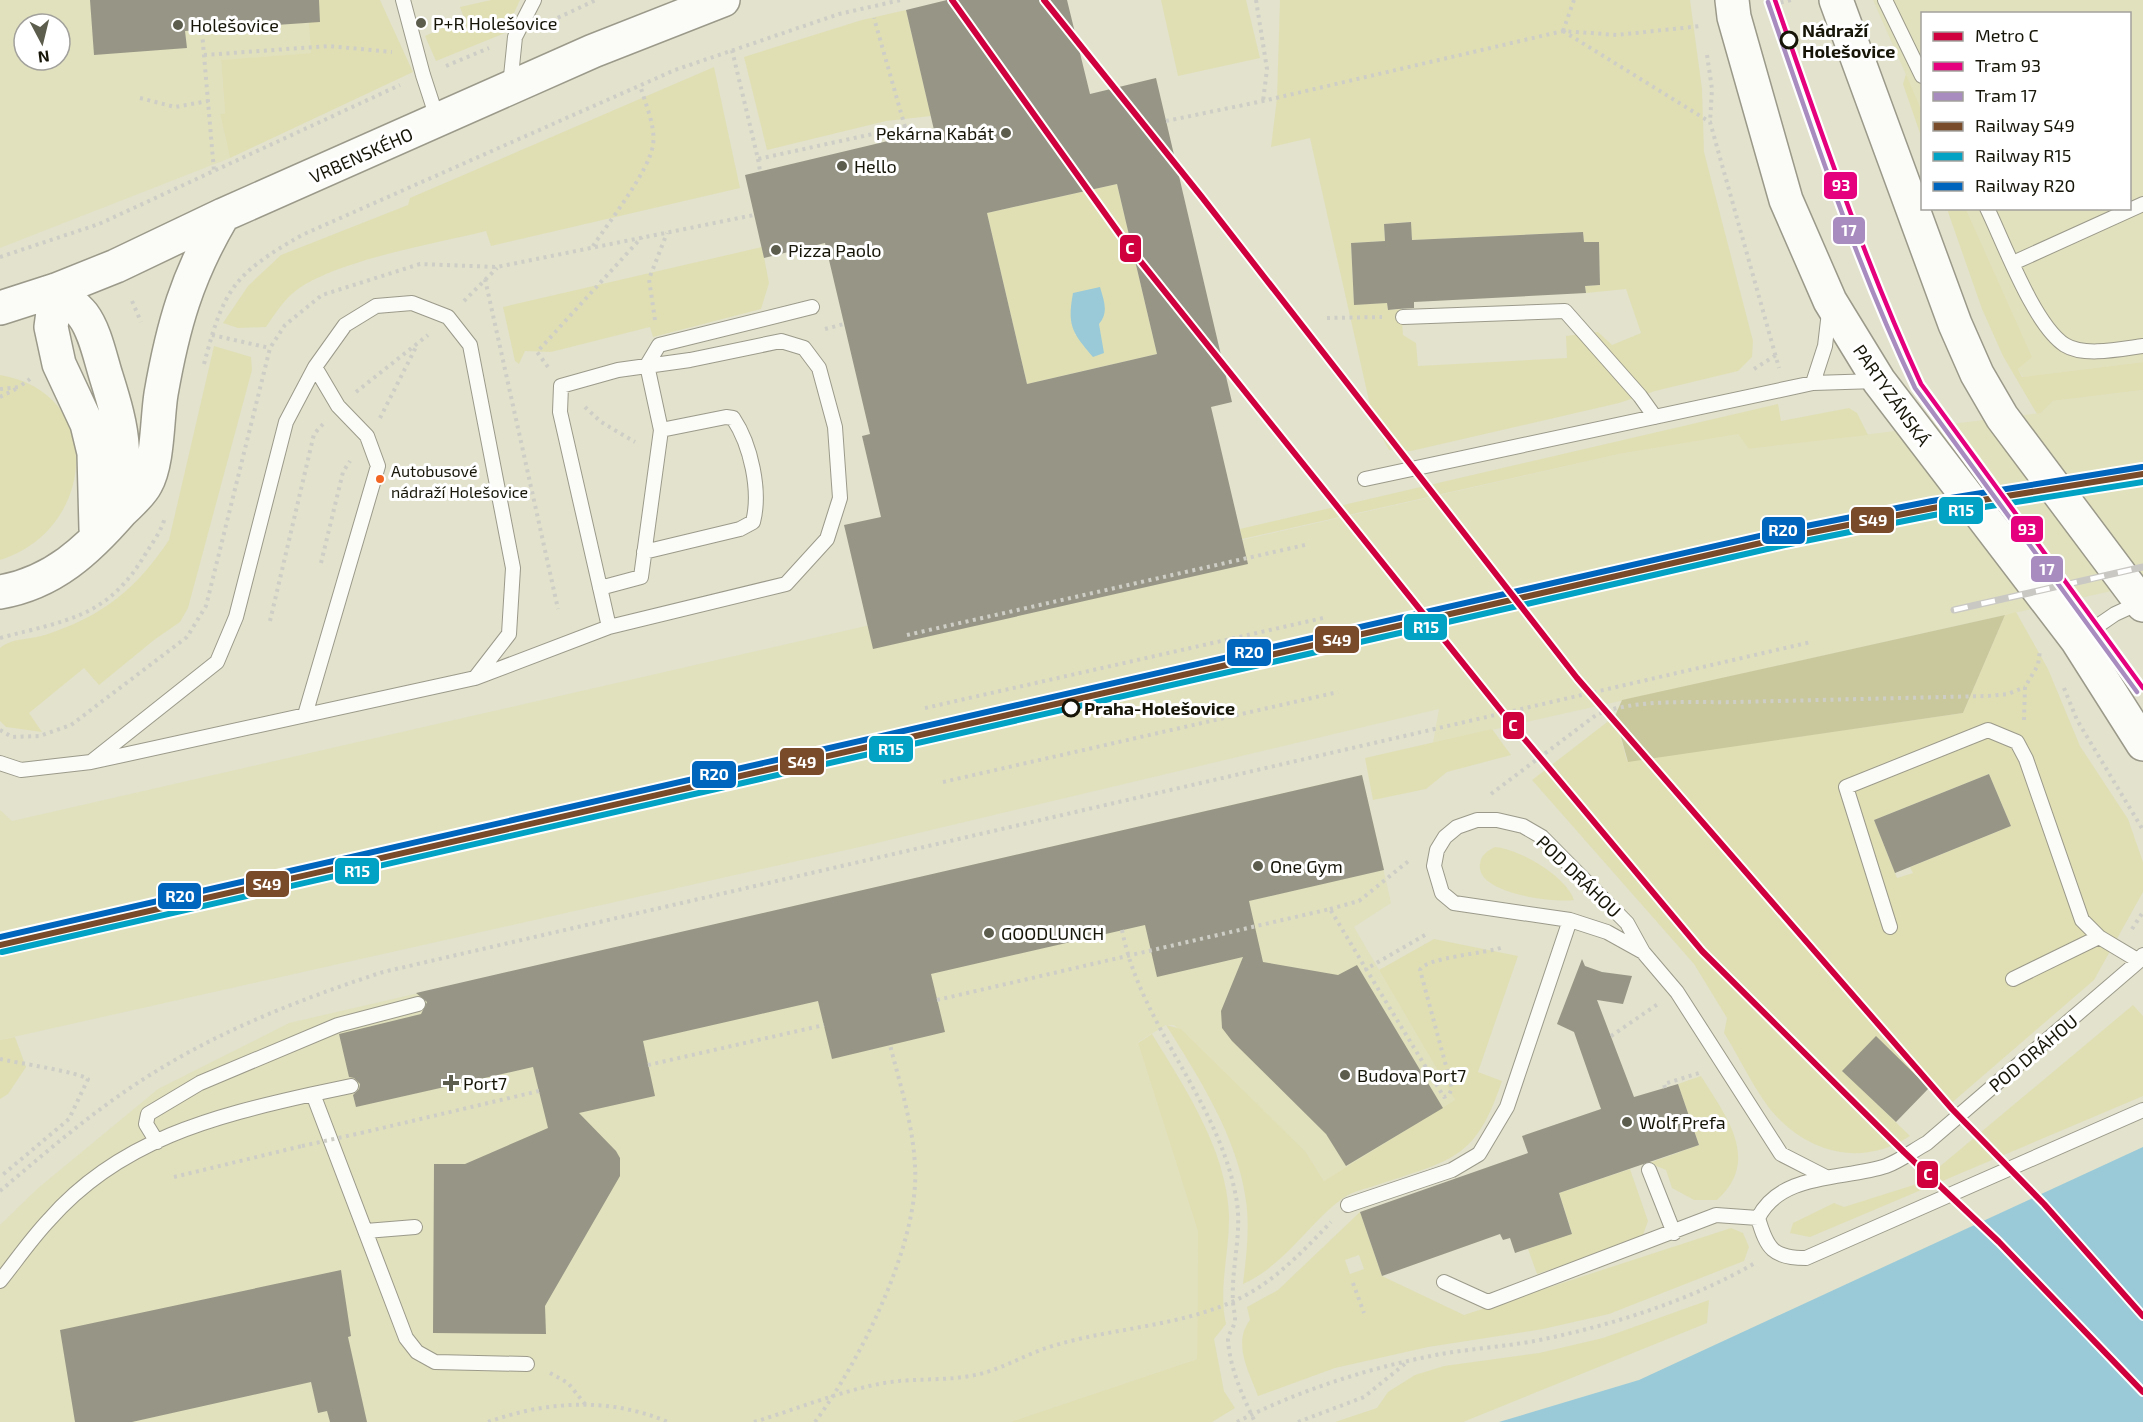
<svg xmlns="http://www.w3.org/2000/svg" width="2143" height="1422" font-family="'Exo 2',sans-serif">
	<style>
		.built { fill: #e1e1be; fill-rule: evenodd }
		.green { fill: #e0dfb4; fill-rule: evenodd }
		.forest { fill: #c9c89d }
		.water { fill: #9acad8 }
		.building { fill: #979686; fill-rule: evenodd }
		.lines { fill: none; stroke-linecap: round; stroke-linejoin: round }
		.service-casing { stroke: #9b9a8a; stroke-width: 16 }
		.secondary-casing { stroke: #9b9a8a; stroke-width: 36 }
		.path { stroke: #cecec7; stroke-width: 4; stroke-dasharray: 3 4.5; stroke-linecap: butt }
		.service { stroke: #fbfbf8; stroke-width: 14 }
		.secondary { stroke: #fbfbf8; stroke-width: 33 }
		.rail-casing { stroke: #c9c8c3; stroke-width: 7 }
		.rail { stroke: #fff; stroke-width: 4.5; stroke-dasharray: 14; stroke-linecap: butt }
		.path-bridge { stroke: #cecec7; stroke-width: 4; stroke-dasharray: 3 4.5; stroke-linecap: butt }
		.rail-1-casing { stroke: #fff; stroke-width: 10 }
		.rail-2-casing { stroke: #fff; stroke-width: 10 }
		.rail-3-casing { stroke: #fff; stroke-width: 10 }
		.rail-1 { stroke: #7a4b2a; stroke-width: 6 }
		.rail-2 { stroke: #01a2c4; stroke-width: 6 }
		.rail-3 { stroke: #0065bd; stroke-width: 6 }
		.tram-1-casing { stroke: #fff; stroke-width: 9 }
		.tram-2-casing { stroke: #fff; stroke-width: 9 }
		.tram-1 { stroke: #e5007d; stroke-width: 4.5 }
		.tram-2 { stroke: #a88cbf; stroke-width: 4.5 }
		.metro-1-casing { stroke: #fff; stroke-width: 10 }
		.metro-1 { stroke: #cf003d; stroke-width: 6 }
		.poi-dot { fill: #5d5d4d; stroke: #fff; stroke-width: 2 }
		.stop-dot { fill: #fff; stroke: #161508; stroke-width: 3 }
		.bus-dot { fill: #f26522; stroke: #fff; stroke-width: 2 }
		.labels { text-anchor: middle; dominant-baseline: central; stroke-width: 6; stroke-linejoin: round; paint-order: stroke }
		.bus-label { font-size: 16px; fill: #161508; stroke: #fff; text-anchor: start }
		.poi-label { font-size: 18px; fill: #161508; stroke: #fff; text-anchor: start }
		.stop-label { font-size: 18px; font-weight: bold; fill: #161508; stroke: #fff; text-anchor: start }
		.street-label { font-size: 18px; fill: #161508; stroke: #fff }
		.line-badge { stroke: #fff; stroke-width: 2 }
		.badge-label { font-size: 16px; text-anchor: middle; font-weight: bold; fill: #fff }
	</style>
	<rect width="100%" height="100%" fill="#e2e2cd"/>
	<path class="built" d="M0,0H307L311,53L221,61L225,113L220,114L230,158L0,248ZM24,24H60V60H24Z
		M1873,0H2143V362L2023,377L2018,369L2031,356L1966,209L2130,208V14H1922V111Z
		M2143,390V584L1433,743L1439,709L864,846L0,1040V810L12,821L1619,454L1738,433L1750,449L2041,413L2053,401Z
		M1362,775L1391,903L1354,927L1464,1115L1324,1181L1306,1152L1174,1025H1166L1138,1042L1198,1232L1197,1359L1010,1422H0V1225L37,1189L158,1089L289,1023Z"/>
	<path class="green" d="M307,0H380L413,72L230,158L220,114L225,113L221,60L311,53Z
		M491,0H520L505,33L436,61L425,36L464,18L460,7Z
		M1161,0H1246L1260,58L1178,76Z
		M1280,0H1690L1702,89L1704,152L1753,341L1752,357L1738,371L1655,391L1619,403L1411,451L1389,450L1374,423L1310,138L1271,147L1277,98ZM1410,222L1412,240L1583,232L1584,242H1599L1600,285L1585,286L1586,293L1626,289L1641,333L1612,345L1598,332L1566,336L1567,358L1418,366L1416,343L1403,335L1401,309L1388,310L1387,303L1354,304L1351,243L1385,241L1384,224Z
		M906,10L931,116L886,121L767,150L744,57L862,20Z
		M714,67L740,188L491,246L486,231C434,244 342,259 298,289C284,299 275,314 266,327L238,328L223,323L248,286L281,255L408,205L410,198Z
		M1906,74L1922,111V139L1903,84Z
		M1117,184L1157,354L1027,384L987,213ZM1099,324L1100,335H1074Z
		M1947,209H1966L2032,357L2018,369L2022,377L2143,362V390L2053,401L2041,413L2037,414L2003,356L1982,309Z
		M762,247L769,283L761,309L653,337L650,327L551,352L525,351L519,364L515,361L503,307Z
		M214,346L251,357L252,370L188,608L180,622L154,640L99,685L84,668L29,713L42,732L6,727L0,721V648C13,637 32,640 48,634C104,615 136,589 169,540Z
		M0,375C106,392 97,530 0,560Z
		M1778,404L1781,421L1849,408L1857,413L1868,435L1749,449L1738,434L1619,454L1242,539L1240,529Z
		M2016,612L2048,669L2080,746L2128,819L2143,862V892L2094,980L1948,1106L1876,1037L1843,1071L1910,1136C1865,1166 1812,1155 1776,1116C1756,1094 1740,1058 1724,1033L1727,1018L1694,964L1532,780L1615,716L1627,761L1963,713L2005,615ZM1989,774L2011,826L1910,867L1913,873L1897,878L1874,820Z
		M1492,729L1511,755L1447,772L1426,789L1373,800L1365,758Z
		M1495,847C1519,849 1566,876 1574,900C1553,903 1475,893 1480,864C1481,855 1487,851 1495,847Z
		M1434,939L1518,956L1478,1072L1502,1081C1477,1155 1457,1159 1386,1182C1373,1187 1355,1190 1343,1198C1307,1225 1285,1265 1243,1284C1246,1257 1250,1229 1246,1201C1238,1138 1199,1078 1166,1025L1181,1029L1306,1152L1324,1181L1455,1100L1379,970Z
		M2133,1005L2143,1016V1096L1810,1237L1790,1233L1793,1223L1834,1203L1844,1207L1920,1183Z
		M1152,1034C1185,1088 1226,1149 1229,1214C1230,1250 1218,1288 1226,1324L1214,1339L1224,1391L1235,1408L1212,1422H1010L1197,1359L1198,1232L1138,1043Z
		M15,1037L26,1067L8,1094L0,1099V1040Z
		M1701,1076C1725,1115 1762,1160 1717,1200H1694L1672,1188L1666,1170L1649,1163L1699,1145L1678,1084Z
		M1630,1169L1648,1221L1643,1235L1629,1243L1537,1274L1528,1249L1572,1233L1559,1193Z
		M1360,1212L1382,1276L1464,1315L1731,1228L1743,1233L1749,1247L1744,1261L1609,1314L1543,1329L1428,1347L1335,1368L1258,1396C1249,1372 1232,1343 1250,1320L1247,1307L1278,1290ZM1359,1255L1364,1269L1350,1274L1345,1260Z
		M1709,1300L1707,1323L1463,1422H1335L1377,1408L1388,1392L1415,1375L1444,1366L1539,1353L1603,1338Z"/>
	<path class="forest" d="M2005,615L1963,713L1628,762L1615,716L1622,700Z"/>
	<path class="water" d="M1100,287C1104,301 1109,312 1099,324L1104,353L1093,357C1072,332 1067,326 1073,293Z
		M2143,1147V1422H1499L1639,1380Z"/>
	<path class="building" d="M90,0H319L320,22L185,31L187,48L94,55Z
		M947,0H1067L1090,94L1156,78L1232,402L1211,407L1248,564L873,649L844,525L881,517L862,436L870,434L825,243L764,258L745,175L934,130L906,10ZM1117,184L1157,354L1027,384L987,213Z
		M1411,222L1412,240L1583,232L1584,242H1599L1600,285L1585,286L1586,293L1414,302V308L1398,309L1388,310L1387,303L1354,305L1351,243L1385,241L1384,224Z
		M1989,774L2011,826L1895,873L1874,820Z
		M1362,775L1384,870L1249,901L1263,962L1338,975L1357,965L1443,1108L1346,1166L1326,1134L1232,1041L1222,1028L1221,1011L1243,957L1157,977L1145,925L931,974L945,1032L832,1059L818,1001L643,1041L655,1096L579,1113L616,1151L620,1158V1176L545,1306L546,1334L433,1333L434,1164H465L548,1128L533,1067L356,1107L353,1095L359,1089L360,1084L354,1078L349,1077L339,1034L421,1014L427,1002L416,993Z
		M1582,959L1585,966L1602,972L1632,976L1623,1004L1597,1000L1634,1097L1678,1084L1699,1145L1559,1193L1572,1234L1515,1253L1510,1238L1503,1240L1500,1234L1382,1276L1360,1212L1528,1153L1522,1136L1601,1109L1574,1032L1557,1024Z
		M1876,1036L1929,1088L1896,1122L1842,1071Z
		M341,1270L351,1336L348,1337L367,1422H330L327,1411L318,1413L311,1382L132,1422H75L60,1330Z"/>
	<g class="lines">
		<defs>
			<path id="service" d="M403,0L423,75L438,121
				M1885,0L1922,76
				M510,86L515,37L534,0
				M1987,208C2004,243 2034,325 2065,345C2084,357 2121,349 2143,346
				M2013,263L2143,204
				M412,303L448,317L470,345L513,568L509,634L475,678L91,762L217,662L236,617L286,422L315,367L345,325L376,306Z
				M1403,317L1565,311L1640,396L1655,417
				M1813,383L1825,346L1829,312
				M1365,479L1813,383L1877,381
				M644,552L740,529L753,522C761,491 751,445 733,418L726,417L661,430
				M600,588L641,577L661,430L647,365L659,345L812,307
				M2077,640L2115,614L2141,602
				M475,678L609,627L786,584L827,539L840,498L835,427L819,368L804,348L781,341L690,360L618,370L561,386L560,412L609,627
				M305,715L378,466L367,436L338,406L315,367
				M0,763L21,770L91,762
				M1890,927L1846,787L1988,730L2017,742L2026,759L2082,920L2099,937L2139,961
				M1643,952L1607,932L1570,920L1454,903L1442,893L1434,866L1437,850L1445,837L1457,827L1477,820H1497L1523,826L1542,837L1627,923L1643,952L1677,992L1781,1154L1826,1177
				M2143,955L2139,961L1927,1143C1914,1150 1900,1161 1886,1166C1844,1180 1781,1172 1758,1218C1767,1249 1773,1258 1806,1258L2143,1110
				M2013,979L2099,937
				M313,1094L351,1086
				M157,1142L146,1124L148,1114L200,1083L338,1025L418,1004
				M1649,1170L1674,1233
				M1348,1205L1452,1170L1479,1154L1507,1107L1570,920
				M366,1231L415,1227
				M0,1281C16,1261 31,1239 49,1220C119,1140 214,1116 313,1094L406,1338L417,1352L435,1362L527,1364
				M1444,1282L1488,1302L1716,1215L1758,1218"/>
			<path id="secondary" d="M1732,0L1734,17L1786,200L1830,301L1879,381L2077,640L2143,744
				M1836,0L1955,324L1977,374L2002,417L2143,605
				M56,290C64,298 76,306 83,315C95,331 100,357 106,376C123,430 132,465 107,519
				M56,290L51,327L59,364L87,424L94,453L96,529
				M0,308L56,290L116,266L223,215L593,51L723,0
				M0,592C53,583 88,550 122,511C130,503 141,494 146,484C158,463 157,419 161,394C173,325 187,276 223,215"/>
		</defs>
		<use href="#service" class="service-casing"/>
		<use href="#secondary" class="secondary-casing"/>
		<path class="path" d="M1256,0L1267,69L1263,101
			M1766,6L1791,0
			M551,21L596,0
			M1563,31L1710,122L1779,368
			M1563,31L1574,0
			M202,32L214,171
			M732,50L758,159L905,127L874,18
			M204,55L329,46L392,52
			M1707,55L1712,89L1710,122
			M446,66L489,48
			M140,98L175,107L208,101
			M1166,121L1263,101L1563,31L1617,35L1701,26
			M905,127L907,137
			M758,159L760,171
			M593,246C609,222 649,171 653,145C656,127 645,103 640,85
			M0,257L99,224L400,85
			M485,279L558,609
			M132,301L141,322
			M464,301L497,268
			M1327,318L1382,317
			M655,320L649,279L667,233
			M825,329L844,324
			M212,335L270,348
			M204,364C224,288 234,274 302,235L675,70L839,14L901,0
			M548,367L537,352L642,237
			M1754,369L1776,355
			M0,389L19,387L30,379
			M356,392L428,335
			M0,397L16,389
			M585,407L601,422L635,442
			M380,418L416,347
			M321,563L343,472L350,461
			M270,621L314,434L323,424
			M907,635L1305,545
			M0,638C67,620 108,618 146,553C153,542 162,530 165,517
			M2064,688L2077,720L2143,830
			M925,708L1323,618
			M2024,720L2025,687L2038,665L2040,650
			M0,730L12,737L40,736L71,725L187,637L206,606L270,348L285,325L322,295L420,264L497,267L754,215
			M943,782L1338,692
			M1491,794L1596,715C1634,698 1693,703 1736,702C1819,700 1903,698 1987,696L2008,694L2025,687
			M1330,909L1359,901L1411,859
			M2132,929L2143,912
			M1122,930C1141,1027 1218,1099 1236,1197C1243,1232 1231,1266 1233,1301C1233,1307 1235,1313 1235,1319C1235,1327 1228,1333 1228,1340C1230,1369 1243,1397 1255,1422
			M1425,935L1366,969L1444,1097L1449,1095L1452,1088L1420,970C1426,957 1485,954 1503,947
			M937,1000L1330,909L1366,969
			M1611,1036L1658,1004
			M0,1059C17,1063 79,1072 88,1079L69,1119L0,1177
			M648,1065L824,1025
			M1665,1088L1664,1084L1699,1073
			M361,1133L539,1091
			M174,1177L302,1146
			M0,1191C45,1153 90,1114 139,1082C215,1032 298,1000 383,972L1811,642
			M1353,1283L1364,1313
			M550,1373L568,1383L585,1404
			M488,1422C547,1401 609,1397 668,1422
			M754,1422C797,1409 840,1391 884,1383C913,1378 942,1381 970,1376C1001,1371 1026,1353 1056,1345C1123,1325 1204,1326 1264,1284C1289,1266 1310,1244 1331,1222
			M815,1422C860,1361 920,1242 915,1166C913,1125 900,1084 890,1045
			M1237,1422C1299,1390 1372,1367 1441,1354C1476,1348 1514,1346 1549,1338C1619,1323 1693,1299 1755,1263
			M1298,1422L1364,1397L1406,1363"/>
		<use href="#service" class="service"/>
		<use href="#secondary" class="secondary"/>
		<defs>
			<path id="rail" d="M1954,610L2143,567"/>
		</defs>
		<use href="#rail" class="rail-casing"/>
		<use href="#rail" class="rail"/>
		<path class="path-bridge" d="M302,1146L361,1133"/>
		<defs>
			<path id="rail-1" d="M0,945L1783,538L1933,508L2143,474"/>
			<path id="rail-2" d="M2,952L1785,545L1934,515L2143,482"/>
			<path id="rail-3" d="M0,937L1781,531L1932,501L2142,467"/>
		</defs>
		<use href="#rail-1" class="rail-1-casing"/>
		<use href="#rail-2" class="rail-2-casing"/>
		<use href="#rail-3" class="rail-3-casing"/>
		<use href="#rail-1" class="rail-1"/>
		<use href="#rail-2" class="rail-2"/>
		<use href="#rail-3" class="rail-3"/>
		<defs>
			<path id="tram-1" d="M1775,0C1820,129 1864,260 1921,384L2143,688"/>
			<path id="tram-2" d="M1768,2C1813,132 1856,264 1915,388L2137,692"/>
		</defs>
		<use href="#tram-1" class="tram-1-casing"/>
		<use href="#tram-2" class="tram-2-casing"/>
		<use href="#tram-1" class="tram-1"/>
		<use href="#tram-2" class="tram-2"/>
		<defs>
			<path id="metro-1" d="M952,0L1129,247L1507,718L1702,951L1904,1152L1999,1242L2143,1392
				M1044,0L1201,196L1577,678L1952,1109L2044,1204L2143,1316"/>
		</defs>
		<use href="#metro-1" class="metro-1-casing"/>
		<use href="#metro-1" class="metro-1"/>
	</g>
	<g class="poi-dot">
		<circle cx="421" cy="23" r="6"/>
		<circle cx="178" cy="25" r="6"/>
		<circle cx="1006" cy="133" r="6"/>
		<circle cx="842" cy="166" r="6"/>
		<circle cx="776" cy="250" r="6"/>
		<circle cx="1258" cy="866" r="6"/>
		<circle cx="989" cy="933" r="6"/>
		<circle cx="1345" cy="1075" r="6"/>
		<path d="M448 1074h6v6h6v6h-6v6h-6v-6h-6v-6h6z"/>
		<circle cx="1627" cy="1122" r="6"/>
	</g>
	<g class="stop-dot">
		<circle cx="1789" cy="40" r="8"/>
		<circle cx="1071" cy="708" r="8"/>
	</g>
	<circle class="bus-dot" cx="380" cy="479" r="5"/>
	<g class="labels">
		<g class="bus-label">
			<text x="391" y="470">Autobusové<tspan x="391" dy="21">nádraží Holešovice</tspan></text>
		</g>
		<g class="poi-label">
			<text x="433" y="23">P+R Holešovice</text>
			<text x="190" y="25">Holešovice</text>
			<text x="994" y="133" text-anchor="end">Pekárna Kabát</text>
			<text x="854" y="166">Hello</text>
			<text x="788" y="250">Pizza Paolo</text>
			<text x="1270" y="866">One Gym</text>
			<text x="1001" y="933">GOODLUNCH</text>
			<text x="1357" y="1075">Budova Port7</text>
			<text x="463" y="1083">Port7</text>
			<text x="1639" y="1122">Wolf Prefa</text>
		</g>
		<g class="stop-label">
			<text x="1802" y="30">Nádraží<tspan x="1802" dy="21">Holešovice</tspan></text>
			<text x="1084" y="708">Praha-Holešovice</text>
		</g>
		<g class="street-label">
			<text transform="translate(361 155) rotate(-24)">VRBENSKÉHO</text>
			<text transform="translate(1892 395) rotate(55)">PARTYZÁNSKÁ</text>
			<text transform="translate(1579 876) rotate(44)">POD DRÁHOU</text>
			<text transform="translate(2033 1053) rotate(-40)">POD DRÁHOU</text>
		</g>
	</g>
	<g class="line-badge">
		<rect x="1823" y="171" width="35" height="29" rx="6" fill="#e5007d"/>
		<rect x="1832" y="216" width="34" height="29" rx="6" fill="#a88cbf"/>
		<rect x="1119" y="234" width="23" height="29" rx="6" fill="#cf003d"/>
		<rect x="1938" y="496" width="46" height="29" rx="6" fill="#01a2c4"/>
		<rect x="1850" y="506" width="45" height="28" rx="6" fill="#7a4b2a"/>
		<rect x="2010" y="515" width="34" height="28" rx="6" fill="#e5007d"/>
		<rect x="1761" y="516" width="45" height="29" rx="6" fill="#0065bd"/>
		<rect x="2030" y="555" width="34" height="28" rx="6" fill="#a88cbf"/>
		<rect x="1403" y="613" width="45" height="28" rx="6" fill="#01a2c4"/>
		<rect x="1314" y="625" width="46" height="29" rx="6" fill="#7a4b2a"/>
		<rect x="1226" y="638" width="46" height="29" rx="6" fill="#0065bd"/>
		<rect x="1502" y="711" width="23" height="29" rx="6" fill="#cf003d"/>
		<rect x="868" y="735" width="46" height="28" rx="6" fill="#01a2c4"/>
		<rect x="779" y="747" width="46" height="29" rx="6" fill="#7a4b2a"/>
		<rect x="691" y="760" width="46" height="29" rx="6" fill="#0065bd"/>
		<rect x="334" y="857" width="46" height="28" rx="6" fill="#01a2c4"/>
		<rect x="245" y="870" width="45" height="28" rx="6" fill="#7a4b2a"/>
		<rect x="157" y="882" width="45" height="28" rx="6" fill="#0065bd"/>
		<rect x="1916" y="1160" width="23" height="29" rx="6" fill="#cf003d"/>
	</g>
	<g class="badge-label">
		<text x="1841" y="191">93</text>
		<text x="1849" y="236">17</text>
		<text x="1130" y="254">C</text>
		<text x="1961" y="516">R15</text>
		<text x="1873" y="526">S49</text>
		<text x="2027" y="535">93</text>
		<text x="1783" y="536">R20</text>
		<text x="2047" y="575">17</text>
		<text x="1426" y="633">R15</text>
		<text x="1337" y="646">S49</text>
		<text x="1249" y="658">R20</text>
		<text x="1513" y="731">C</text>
		<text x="891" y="755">R15</text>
		<text x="802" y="768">S49</text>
		<text x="714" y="780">R20</text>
		<text x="357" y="877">R15</text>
		<text x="267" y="890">S49</text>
		<text x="180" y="902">R20</text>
		<text x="1928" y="1180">C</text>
	</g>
	<rect x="1921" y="12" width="210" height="198" fill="#ffffff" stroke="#a2a19c" stroke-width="1.5"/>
	<rect x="1933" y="32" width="30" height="9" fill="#cf003d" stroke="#a2a19c" stroke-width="1.5"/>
	<text x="1975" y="42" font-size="18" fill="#161508">Metro C</text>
	<rect x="1933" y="62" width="30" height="9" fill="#e5007d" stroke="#a2a19c" stroke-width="1.5"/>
	<text x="1975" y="72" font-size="18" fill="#161508">Tram 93</text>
	<rect x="1933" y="92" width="30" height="9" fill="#a88cbf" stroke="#a2a19c" stroke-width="1.5"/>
	<text x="1975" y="102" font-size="18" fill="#161508">Tram 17</text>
	<rect x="1933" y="122" width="30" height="9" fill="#7a4b2a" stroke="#a2a19c" stroke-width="1.5"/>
	<text x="1975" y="132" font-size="18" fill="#161508">Railway S49</text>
	<rect x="1933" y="152" width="30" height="9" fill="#01a2c4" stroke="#a2a19c" stroke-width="1.5"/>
	<text x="1975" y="162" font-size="18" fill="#161508">Railway R15</text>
	<rect x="1933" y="182" width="30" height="9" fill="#0065bd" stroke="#a2a19c" stroke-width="1.5"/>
	<text x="1975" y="192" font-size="18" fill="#161508">Railway R20</text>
	<g transform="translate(42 42) rotate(173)"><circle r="28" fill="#ffffff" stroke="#a2a19c" stroke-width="1.5"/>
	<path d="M0-4.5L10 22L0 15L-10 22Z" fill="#5d5d4d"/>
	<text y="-9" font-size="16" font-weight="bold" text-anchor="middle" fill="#161508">N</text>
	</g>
</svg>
